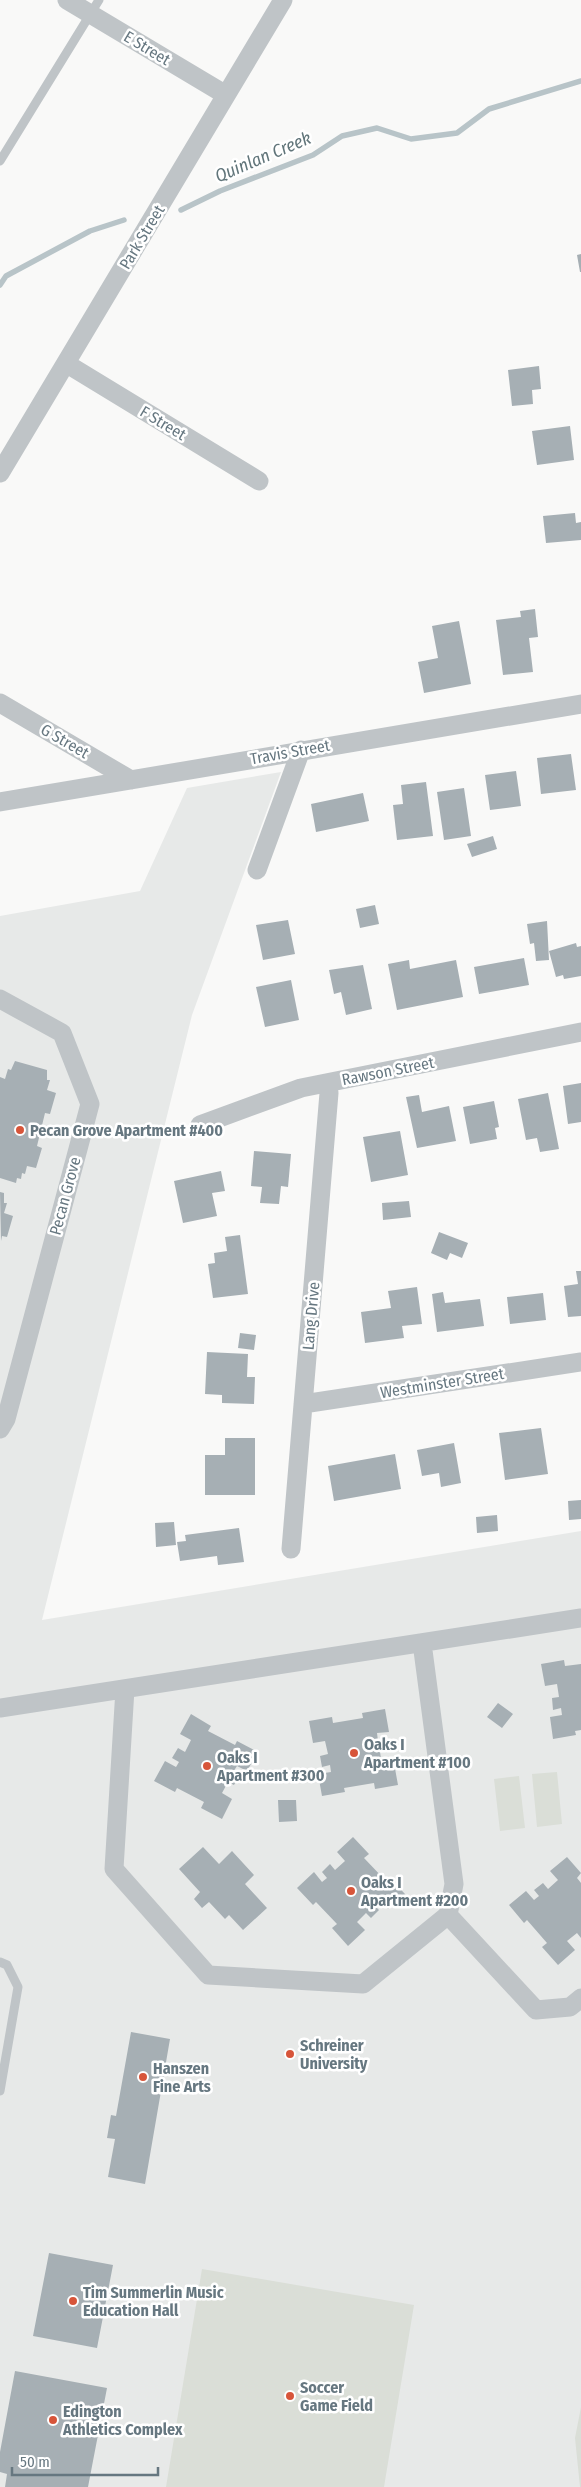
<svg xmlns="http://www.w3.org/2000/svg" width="581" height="2487" font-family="'Fira Sans Condensed',sans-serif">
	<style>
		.built { fill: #e7e9e8 }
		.green { fill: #daded7 }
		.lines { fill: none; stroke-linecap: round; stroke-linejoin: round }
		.stream { stroke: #b8c4c8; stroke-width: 5.5 }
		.building { fill: #a6afb4 }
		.service { stroke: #bfc4c7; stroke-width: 9 }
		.minor { stroke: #bfc4c7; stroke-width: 19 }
		.poi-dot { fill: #d7553a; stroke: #fff; stroke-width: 2 }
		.labels { text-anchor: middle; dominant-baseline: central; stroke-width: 5; stroke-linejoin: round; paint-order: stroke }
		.street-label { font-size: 16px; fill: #667780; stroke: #fff }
		.poi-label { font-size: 16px; font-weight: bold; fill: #667780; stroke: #fff; text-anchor: start }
		.water-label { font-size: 18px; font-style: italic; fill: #61757a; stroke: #fff }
	</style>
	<rect width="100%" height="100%" fill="#f9f9f8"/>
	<path class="built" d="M281,772L192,1015L42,1620L581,1531V2487H0V916L140,891L187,788Z"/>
	<path class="green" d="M557,1772L562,1824L537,1827L532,1774Z
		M519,1776L525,1828L500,1831L494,1779Z
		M202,2269L414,2305L384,2487H166Z
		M581,2407V2487H580L575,2438Z"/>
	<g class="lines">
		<path class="stream" d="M181,210L220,191L313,155L342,136L377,128L411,139L457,133L489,109L581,81
			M0,285L6,276L90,231L124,220"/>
	</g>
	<path class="building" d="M581,254V272H580L577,255Z
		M539,366L541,389L532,390L533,404L512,406L508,370Z
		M570,426L574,460L537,465L532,431Z
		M575,513L576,523L581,522V540L546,543L543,516Z
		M535,609L538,637L529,638L533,672L503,675L496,620L521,617L520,611Z
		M459,621L471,684L424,693L418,662L438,658L432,626Z
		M571,754L576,790L541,794L537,758Z
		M516,771L521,806L490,810L485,775Z
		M426,782L433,836L397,840L393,805L403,804L401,785Z
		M464,788L471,836L444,840L437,792Z
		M363,793L369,821L316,832L311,804Z
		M493,836L497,849L472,857L467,844Z
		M375,905L379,924L360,928L356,909Z
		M288,920L295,954L263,960L256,925Z
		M547,921L549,960L536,961L534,943L530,944L527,924Z
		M576,943L577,947L581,946V976L564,979L563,975L556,977L549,951Z
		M524,958L529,985L479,994L474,967Z
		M409,960L410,969L456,960L463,997L397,1010L388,964Z
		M363,965L372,1009L346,1015L341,992L334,994L329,970Z
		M291,980L299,1020L265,1027L256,987Z
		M15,1061L47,1070V1080H50L47,1090L56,1093L50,1114L45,1113L37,1146L42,1148L36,1168L27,1166L25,1174L22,1173L21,1179L17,1178L16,1183L0,1178V1077L5,1079L8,1069L11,1070Z
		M581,1083V1122L568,1124L563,1086Z
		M548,1093L559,1149L540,1152L537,1138L526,1140L518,1099Z
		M419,1095L422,1112L449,1106L456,1141L417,1148L406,1097Z
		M494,1101L499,1127L495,1128L497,1139L470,1144L463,1107Z
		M400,1131L408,1175L371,1182L363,1137Z
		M254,1151L291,1154L288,1187L281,1186L279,1204L260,1203L262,1187L251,1186Z
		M221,1171L225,1191L212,1193L217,1216L183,1223L174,1181Z
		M0,1192L4,1193V1203H7L4,1213L13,1216L7,1237L2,1236L1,1241Z
		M409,1201L411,1217L383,1220L382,1203Z
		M439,1232L468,1243L462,1258L450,1253L447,1260L431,1253Z
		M240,1235L248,1294L213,1298L208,1264L215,1263L214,1253L227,1251L225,1237Z
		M576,1271H581V1316L568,1317L564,1286L578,1284Z
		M417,1287L422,1324L402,1326L404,1338L365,1343L361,1312L391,1308L388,1291Z
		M443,1292L445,1303L480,1299L484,1326L437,1332L432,1294Z
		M543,1293L546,1320L510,1324L507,1297Z
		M240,1333L256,1335L254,1350L238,1348Z
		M207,1352L248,1354L247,1377H255L254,1404L222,1403V1395L205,1394Z
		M541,1428L548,1474L505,1480L499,1433Z
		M225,1438H255V1495H205V1455H225Z
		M454,1443L461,1483L441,1487L439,1473L422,1476L417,1450Z
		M395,1454L401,1489L334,1501L328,1466Z
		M581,1500V1519L569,1520L568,1501Z
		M497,1515L498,1531L477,1533L476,1517Z
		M174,1522L176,1545L156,1547L155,1523Z
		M239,1528L244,1562L218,1565L217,1556L180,1561L177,1542L186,1541L185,1535Z
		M564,1660L565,1666L581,1664V1730L575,1731L576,1735L553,1739L550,1717L562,1715L561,1708L553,1710L552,1698L559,1697L557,1684L545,1686L541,1664Z
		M498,1703L513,1714L502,1728L487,1717Z
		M385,1709L389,1732L377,1733L378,1741L385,1740L387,1751L380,1752L382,1765L394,1763L398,1785L375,1789L374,1783L344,1788L345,1792L322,1796L318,1774L331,1772L330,1765L322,1767L320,1756L328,1754L325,1741L313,1743L309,1721L332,1717L333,1723L363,1718L362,1713Z
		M191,1714L211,1726L208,1731L235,1745L237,1741L258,1752L247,1771L237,1766L233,1772L239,1776L234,1785L228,1782L222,1793L232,1799L222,1819L201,1808L204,1802L177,1788L175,1792L154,1781L165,1761L176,1767L179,1762L172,1758L178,1748L185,1752L191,1740L180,1734Z
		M278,1800H296L297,1821L279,1822Z
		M353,1837L369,1854L364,1858L385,1880L389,1877L405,1894L388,1909L380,1901L374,1905L379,1910L371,1918L366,1913L357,1922L365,1930L348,1946L332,1928L337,1924L316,1902L313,1905L297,1888L314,1872L322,1882L327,1878L322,1872L330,1864L335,1870L345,1861L337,1852Z
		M203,1847L219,1864L232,1851L254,1875L245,1884L267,1908L243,1930L229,1915L225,1919L209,1902L202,1908L194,1899L200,1892L179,1869Z
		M567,1857L581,1873L577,1878L581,1883V1938L577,1933L567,1941L575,1950L558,1965L542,1947L547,1943L527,1920L524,1923L509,1905L526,1891L534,1900L539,1896L534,1890L543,1883L548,1889L558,1880L550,1871Z
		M131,2032L170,2039L145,2184L108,2177L115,2139L107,2138L111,2115L116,2116Z
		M49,2253L113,2265L97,2348L33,2336Z
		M15,2371L107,2388L88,2487H5L7,2474L0,2472V2452Z"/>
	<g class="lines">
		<path class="service" d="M0,161L99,0
			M0,1962L7,1965L18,1987L0,2091"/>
		<path class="minor" d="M67,0L226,95
			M67,364L259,481
			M0,473L283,0
			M0,703L131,780
			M0,802L581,704
			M257,870L301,750
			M0,999L62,1033L90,1104L6,1419L0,1429
			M200,1125L301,1088L581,1032
			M303,1404L581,1362
			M291,1549L329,1093L326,1083
			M422,1643L454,1884L448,1915
			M125,1689L114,1869L208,1975L363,1984L448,1915L536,2010L570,2007L581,1998
			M0,1708L581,1618"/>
	</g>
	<g class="poi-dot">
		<circle cx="20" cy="1130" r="5"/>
		<circle cx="354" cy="1753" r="5"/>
		<circle cx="207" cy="1766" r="5"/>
		<circle cx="351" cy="1891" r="5"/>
		<circle cx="290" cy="2054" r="5"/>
		<circle cx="143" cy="2077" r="5"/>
		<circle cx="73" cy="2301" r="5"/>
		<circle cx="290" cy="2396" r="5"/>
		<circle cx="53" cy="2420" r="5"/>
	</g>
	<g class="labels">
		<g class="street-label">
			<text transform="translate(147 48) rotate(31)">E Street</text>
			<text transform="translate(142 237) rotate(-59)">Park Street</text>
			<text transform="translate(163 423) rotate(31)">F Street</text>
			<text transform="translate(65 741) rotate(30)">G Street</text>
			<text transform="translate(290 752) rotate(-10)">Travis Street</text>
			<text transform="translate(388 1071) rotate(-11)">Rawson Street</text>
			<text transform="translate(65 1196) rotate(-75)">Pecan Grove</text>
			<text transform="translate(311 1316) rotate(-85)">Lang Drive</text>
			<text transform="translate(442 1383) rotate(-9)">Westminster Street</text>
		</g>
		<g class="poi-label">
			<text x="30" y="1130">Pecan Grove Apartment #400</text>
			<text x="364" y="1744">Oaks I<tspan x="364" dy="18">Apartment #100</tspan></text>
			<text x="217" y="1757">Oaks I<tspan x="217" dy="18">Apartment #300</tspan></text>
			<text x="361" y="1882">Oaks I<tspan x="361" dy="18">Apartment #200</tspan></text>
			<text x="300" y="2045">Schreiner<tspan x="300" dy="18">University</tspan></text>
			<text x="153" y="2068">Hanszen<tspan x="153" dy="18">Fine Arts</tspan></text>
			<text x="83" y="2292">Tim Summerlin Music<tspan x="83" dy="18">Education Hall</tspan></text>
			<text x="300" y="2387">Soccer<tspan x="300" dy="18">Game Field</tspan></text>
			<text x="63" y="2411">Edington<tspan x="63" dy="18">Athletics Complex</tspan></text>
		</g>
		<g class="water-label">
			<text transform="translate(263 157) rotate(-23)">Quinlan Creek</text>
		</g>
	</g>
	<path d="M12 2467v8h146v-8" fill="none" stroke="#667780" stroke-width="2.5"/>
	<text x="20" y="2467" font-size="15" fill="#667780" stroke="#ffffff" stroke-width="4" paint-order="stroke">50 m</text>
</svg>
